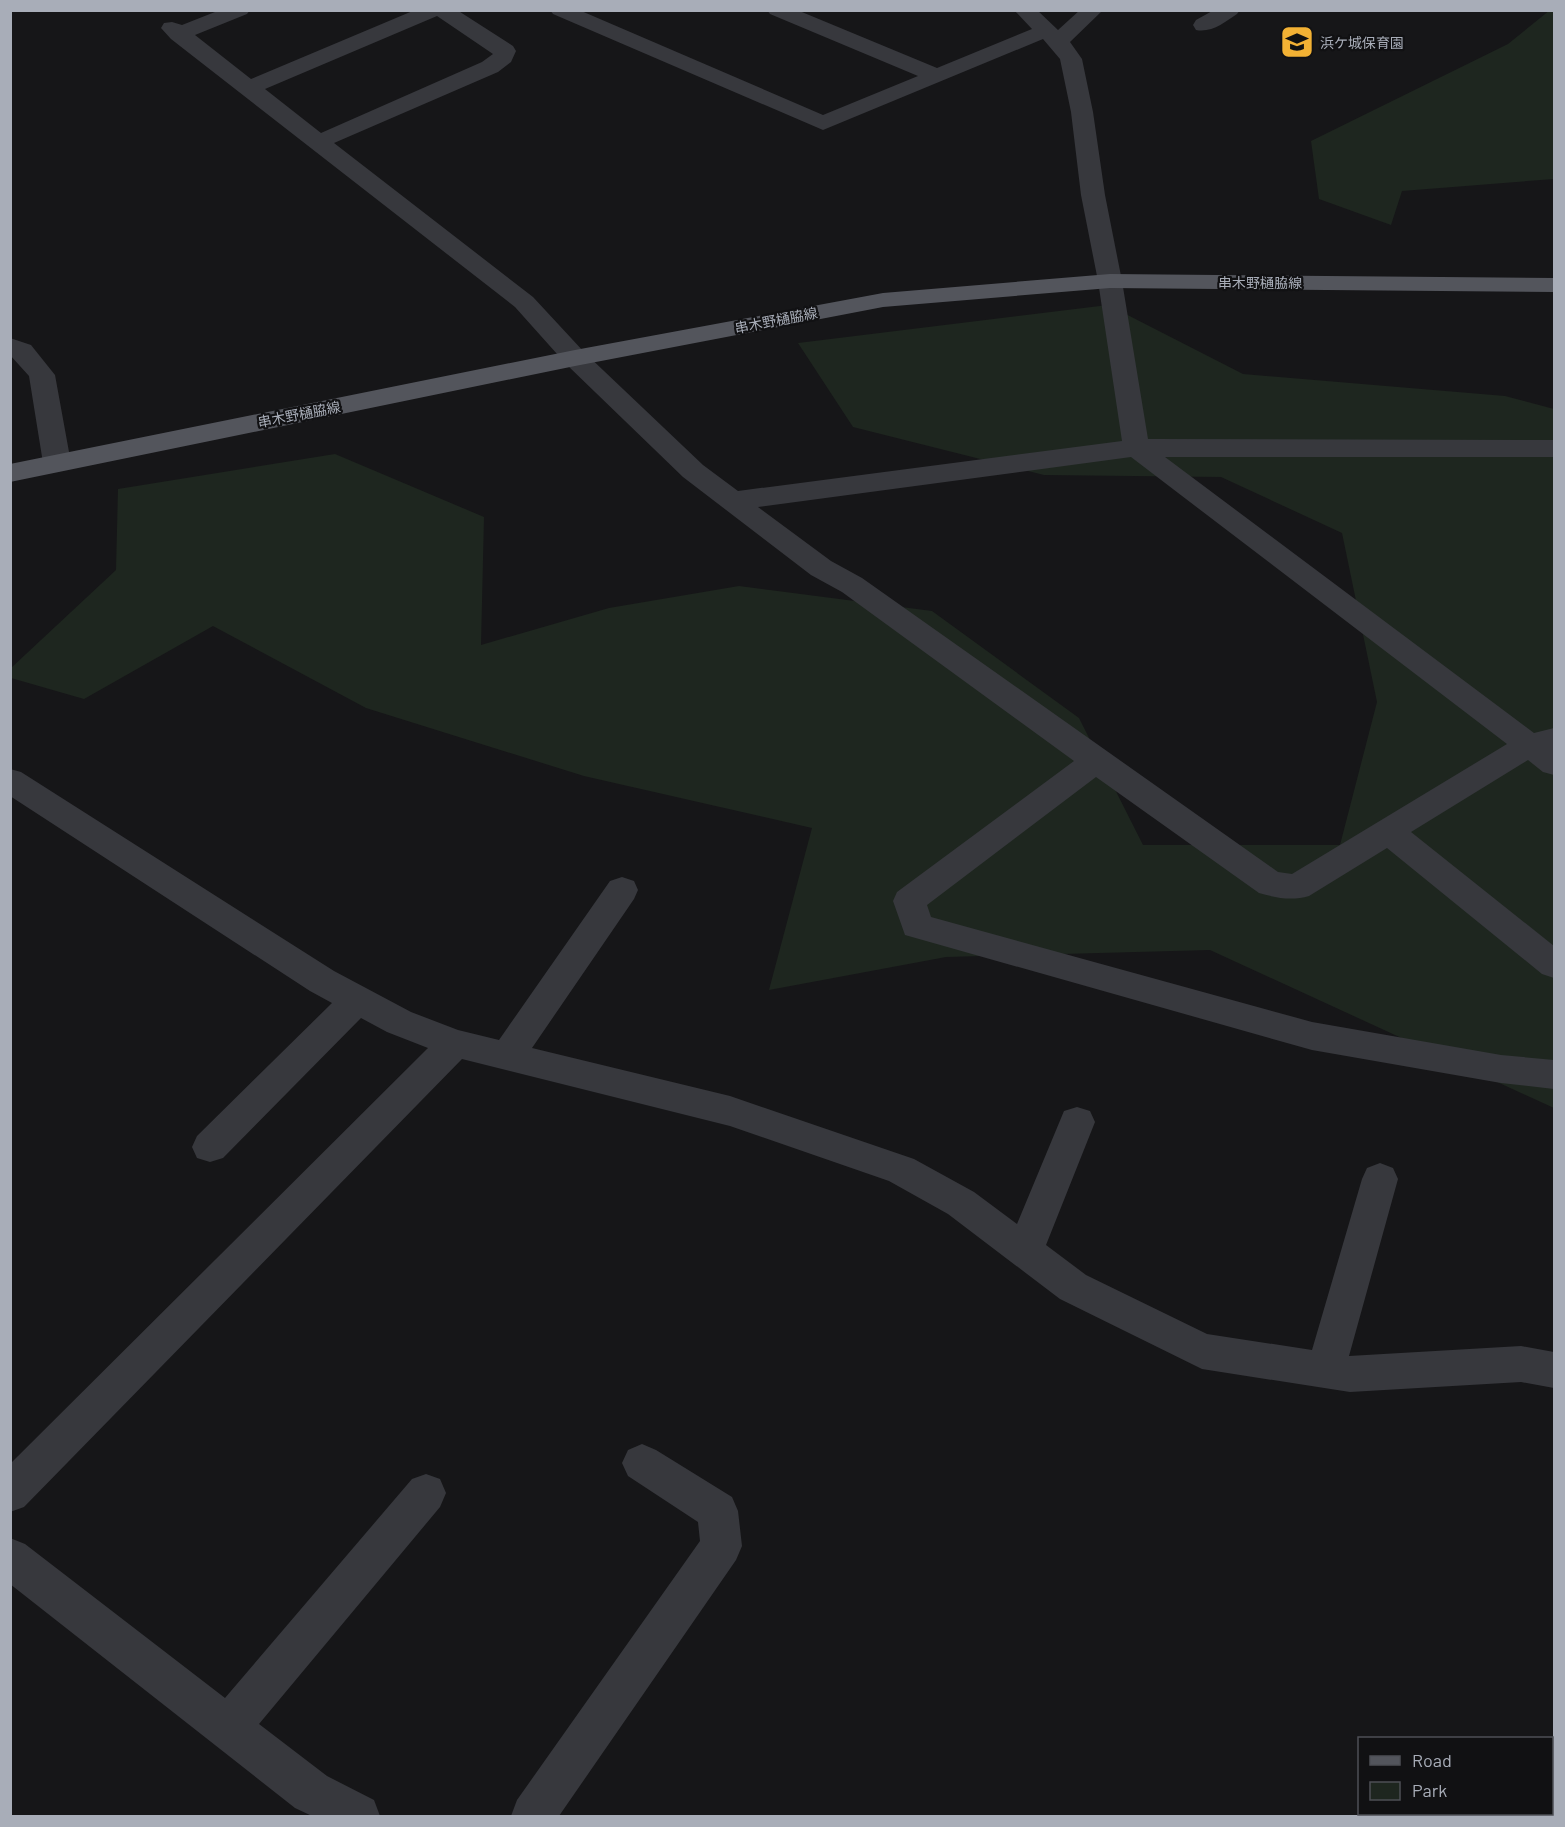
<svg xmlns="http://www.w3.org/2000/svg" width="1565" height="1827" font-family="Barlow,'Noto Sans JP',sans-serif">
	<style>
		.green { fill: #1e261f }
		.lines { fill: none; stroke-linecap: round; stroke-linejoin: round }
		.minor { fill: #37383d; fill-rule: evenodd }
		.major { fill: #53555c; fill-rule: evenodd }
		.labels { text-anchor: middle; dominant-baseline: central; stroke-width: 4.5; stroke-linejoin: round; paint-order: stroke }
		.far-poi-label { font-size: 14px; fill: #a8adb8; stroke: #111113; text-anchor: start }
		.far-street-label { font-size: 14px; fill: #a8adb8; stroke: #111113 }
	</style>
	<rect width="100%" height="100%" fill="#161618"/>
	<path class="green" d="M1550,10L1554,11V179L1402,191L1391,225L1319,199L1311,141L1508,44Z
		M1108,305L1243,374L1505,396L1554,409V1108L1210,950L946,957L769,990L812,828L584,776L366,708L213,626L84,699L11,678V668L116,570L118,489L335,454L484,517L481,645L609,608L739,586L932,611L1079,718L1143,845H1340L1377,702L1342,533L1221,477L1044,475L853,427L798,343Z"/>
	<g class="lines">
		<path class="minor" d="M220,10H250L247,14L195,35L251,79L415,10H457L513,46L516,51L511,62L498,72L334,143L533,297L584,352L703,465L738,491L1122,441L1098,281L1081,195L1071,112L1060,59L1043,39L823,130L553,14L550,10H579L823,115L918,76L770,14L767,10H797L937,68L1032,29L1014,10H1037L1058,30L1080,10H1103L1070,42L1082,59L1093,112L1105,195L1122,281L1148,439L1554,440V457H1165L1534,733L1554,728V775L1543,772L1528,760L1411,832L1554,946V978L1542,974L1387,848L1309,896C1292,901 1276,898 1259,893L1096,777L927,905L931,917L1312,1022L1501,1055L1554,1060V1089L1501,1083L1312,1050L905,935L893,901L897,892L1074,761L842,592L811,575L683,477L566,364L515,307L171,39L161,28L164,23L172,22L182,25ZM437,16L493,54L482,62L321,133L265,89ZM1131,457L1507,744L1292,874L1278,872L862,578L831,561L758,507Z
			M1214,10H1240L1237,14C1225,22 1212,33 1196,30L1193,25L1196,20Z
			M10,338L31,345L55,375L71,463L67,469L57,472L47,469L43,463L29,376L10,355Z
			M10,769L21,772L334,971L411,1012L458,1030L499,1040L610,881L622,877L634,881L638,890L634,899L532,1048L730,1096L914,1159L974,1192L1017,1224L1064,1111L1077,1107L1090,1111L1095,1122L1046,1245L1086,1275L1207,1334L1312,1350L1362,1179L1367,1168L1380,1163L1393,1168L1398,1179L1349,1356L1521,1346L1554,1352V1388L1521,1382L1350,1392L1202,1369L1060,1299L948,1214L889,1181L730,1126L462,1059L24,1507L10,1512V1464L428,1048L387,1032L361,1018L223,1158L210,1162L197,1158L192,1147L197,1136L332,1003L310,991L10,796Z
			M642,1444L656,1450L732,1497L738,1511L742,1546L736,1560L559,1816H511L517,1800L700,1541L698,1522L628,1476L622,1463L628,1450Z
			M426,1474L440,1479L446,1493L440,1507L259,1724L327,1776L374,1800L380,1816H312L295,1808L10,1584V1538L25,1544L225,1698L412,1479Z
			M1554,1746V1796L1552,1797V1747Z
			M1552,1800L1554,1816H1511L1512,1814H1552Z"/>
		<path class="major" d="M1110,274L1554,278V292L1110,288L883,307L575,366L10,482V464L575,350L883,293Z"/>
	</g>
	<defs>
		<symbol id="school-square" viewBox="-11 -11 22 22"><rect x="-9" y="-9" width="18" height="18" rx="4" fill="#f2b134" stroke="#111113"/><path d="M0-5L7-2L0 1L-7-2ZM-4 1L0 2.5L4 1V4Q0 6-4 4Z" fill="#111"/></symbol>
	</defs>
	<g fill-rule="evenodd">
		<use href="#school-square" x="1278" y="23" width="38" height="38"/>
	</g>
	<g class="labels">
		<g class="far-poi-label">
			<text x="1320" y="42">浜ケ城保育園</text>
		</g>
		<g class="far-street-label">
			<text x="1260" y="282">串木野樋脇線</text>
			<text transform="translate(776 320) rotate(-11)">串木野樋脇線</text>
			<text transform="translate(299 414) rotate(-11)">串木野樋脇線</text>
		</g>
	</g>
	<rect width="1565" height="1827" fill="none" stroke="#a8adb8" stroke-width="24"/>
	<rect x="1358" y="1737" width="195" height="78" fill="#111113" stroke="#4d4f55" stroke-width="1.5"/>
	<rect x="1370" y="1756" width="30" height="9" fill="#53555c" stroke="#4d4f55" stroke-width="1.5"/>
	<text x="1412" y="1767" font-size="18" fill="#a8adb8">Road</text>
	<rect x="1370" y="1782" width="30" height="18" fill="#1e261f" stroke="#4d4f55" stroke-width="1.5"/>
	<text x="1412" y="1797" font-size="18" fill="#a8adb8">Park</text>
</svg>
